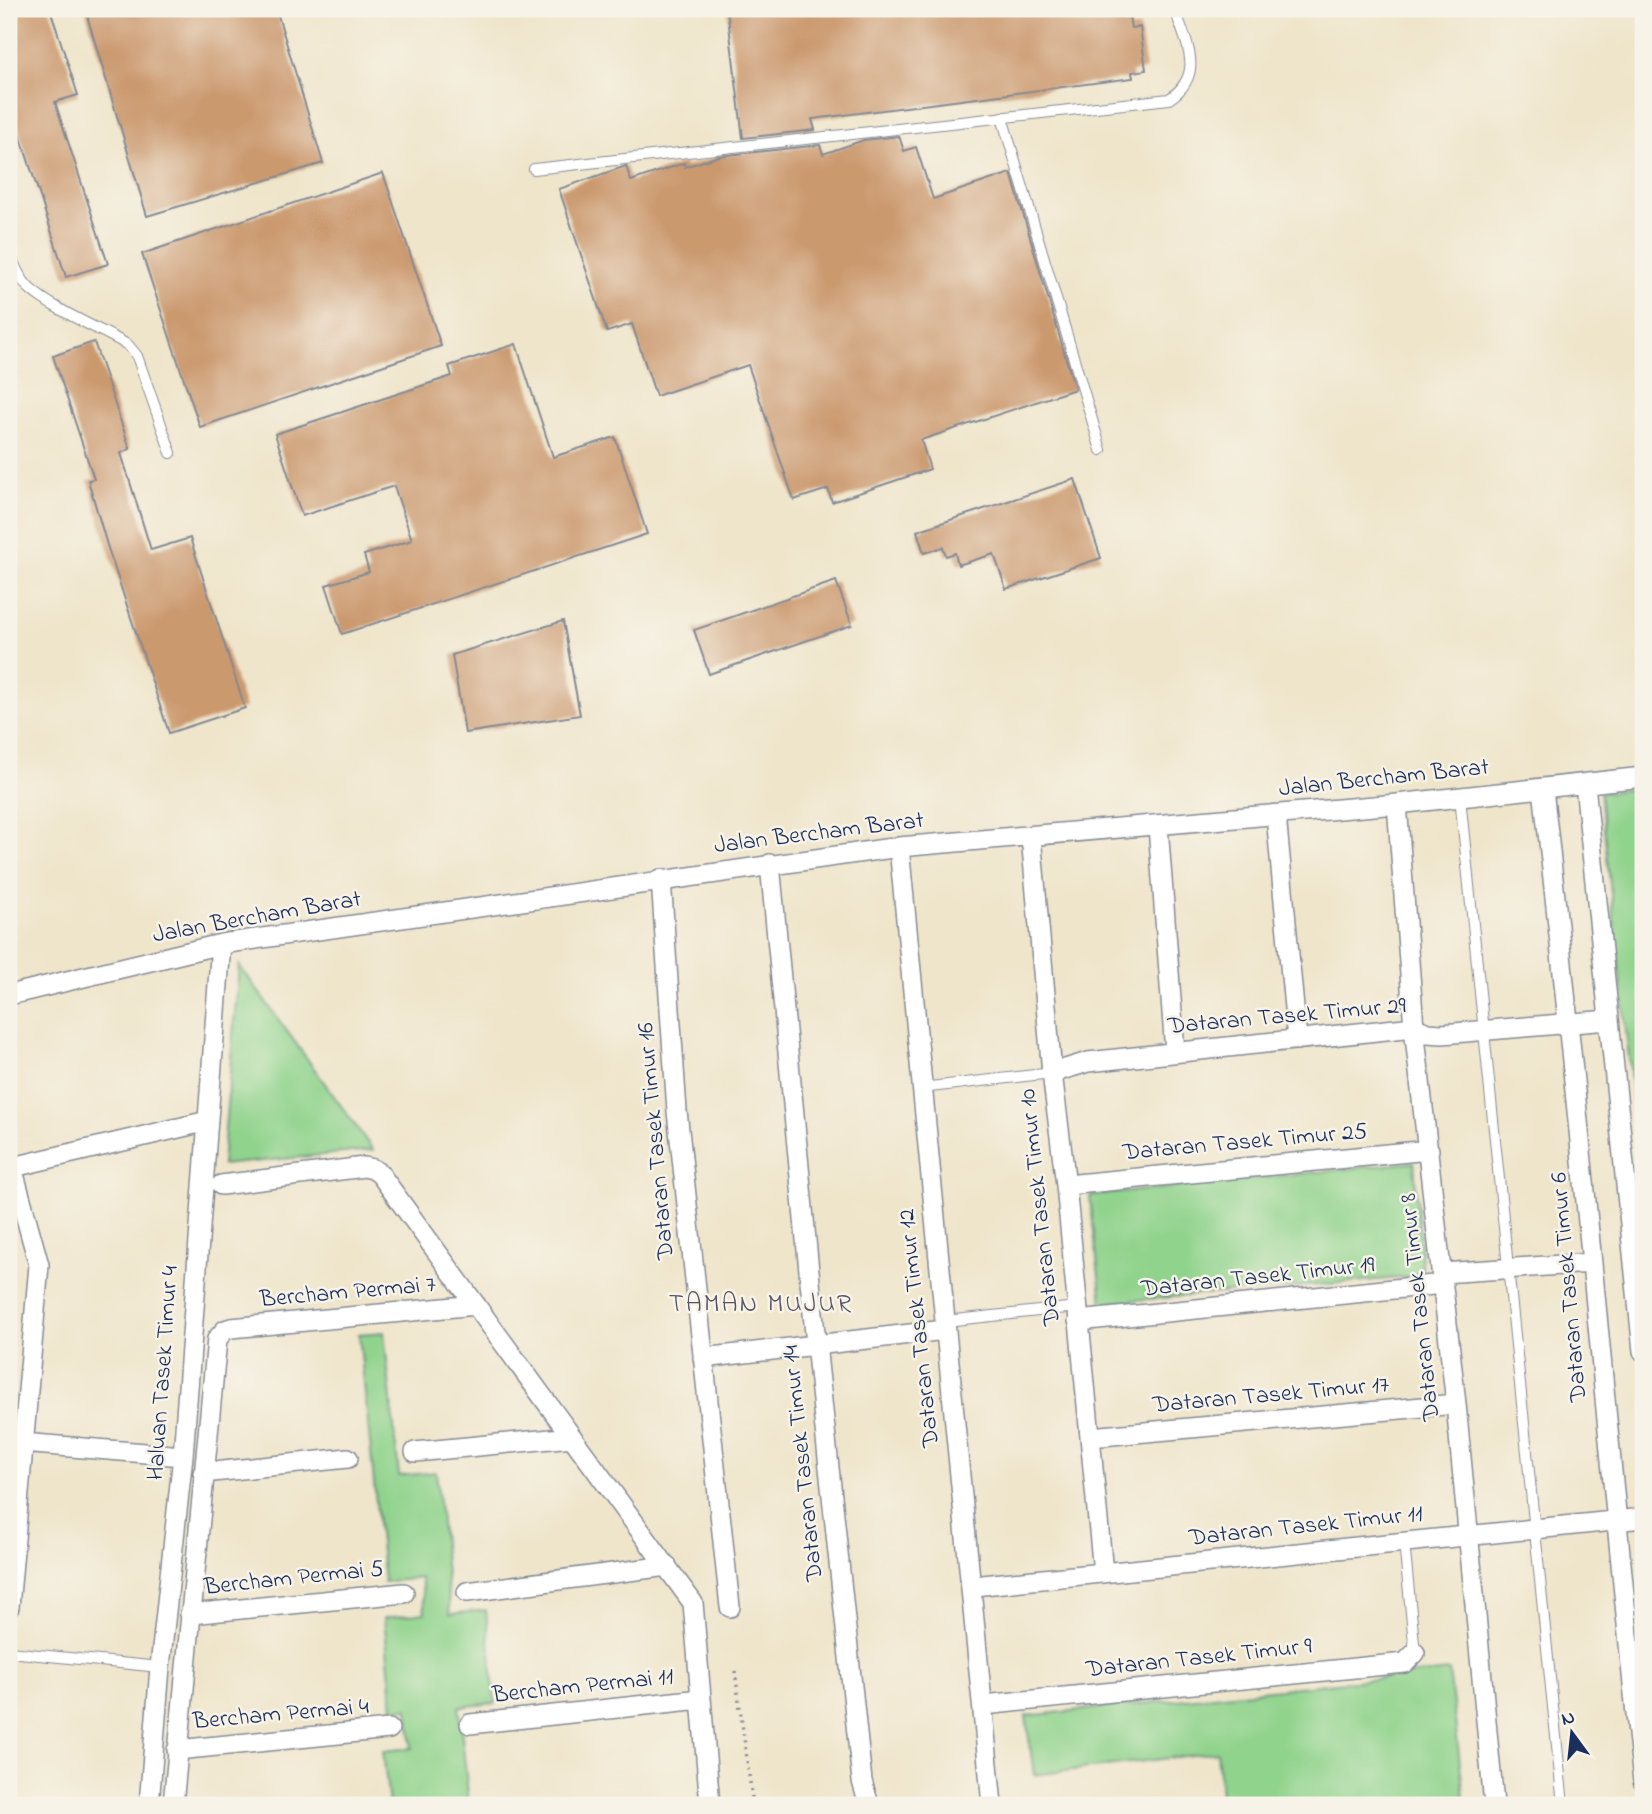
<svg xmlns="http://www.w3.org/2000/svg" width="1652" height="1814" font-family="'Indie Flower',sans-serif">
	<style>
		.green { fill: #90d38c; stroke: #568175; stroke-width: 2 }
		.building { fill: #cb996e }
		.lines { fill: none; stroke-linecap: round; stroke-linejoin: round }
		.lane-casing { stroke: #858a94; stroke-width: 12 }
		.street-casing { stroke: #858a94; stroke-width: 22 }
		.path { stroke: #858a94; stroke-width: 3.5; stroke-dasharray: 2 5; stroke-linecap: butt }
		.lane { stroke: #fff; stroke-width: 10 }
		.street { stroke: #fff; stroke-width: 19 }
		.labels { text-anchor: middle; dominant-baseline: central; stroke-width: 5; stroke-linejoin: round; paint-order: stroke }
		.street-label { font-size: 24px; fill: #1b2f5e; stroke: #f7f3e8 }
		.neighbourhood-label { font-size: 26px; letter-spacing: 2px; fill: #595464; stroke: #f7f3e8 }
	</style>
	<rect width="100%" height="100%" fill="#f7f3e8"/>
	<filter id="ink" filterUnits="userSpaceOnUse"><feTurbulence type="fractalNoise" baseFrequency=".0143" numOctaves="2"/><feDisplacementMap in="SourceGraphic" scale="14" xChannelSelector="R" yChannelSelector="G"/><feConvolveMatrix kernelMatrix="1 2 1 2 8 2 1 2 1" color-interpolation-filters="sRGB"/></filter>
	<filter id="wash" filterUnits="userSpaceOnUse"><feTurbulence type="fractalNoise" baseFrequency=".00686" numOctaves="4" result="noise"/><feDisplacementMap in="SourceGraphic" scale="28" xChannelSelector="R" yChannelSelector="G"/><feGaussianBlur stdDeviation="1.57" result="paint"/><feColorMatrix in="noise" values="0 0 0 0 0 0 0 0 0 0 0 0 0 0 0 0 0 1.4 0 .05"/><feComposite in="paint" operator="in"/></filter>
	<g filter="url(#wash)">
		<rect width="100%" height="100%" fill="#efe5cb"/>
		<path class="green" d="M1643,788V1187L1600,793Z
			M239,965L373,1150L222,1165Z
			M1414,1162L1423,1276L1102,1303L1090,1196Z
			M384,1332L399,1476L436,1472L450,1614L486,1610L495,1703L459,1707L469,1805H389L383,1751L412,1748L408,1708L393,1709L384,1618L425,1613L421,1578L384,1582L359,1334Z
			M1449,1671L1465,1805H1222L1217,1752L1034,1775L1026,1716Z"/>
		<g id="blocks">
			<path class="building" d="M9,9H50L78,95L55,102L108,264L66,277L9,101Z
				M85,9H276L323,163L147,216Z
				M727,9H1128L1131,28L1140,27L1146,70L1132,72L1133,78L812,119L815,130L743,138Z
				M899,136L904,151L916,147L933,199L1011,173L1075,389L921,440L930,469L832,502L828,489L794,500L748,365L656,396L632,324L607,332L559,189L626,166L631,181L684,163L685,167L719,156L820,145L823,154L864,140Z
				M383,173L441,346L200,427L142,254Z
				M94,342L130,449L121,453L151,550L190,538L245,708L169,733L107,545L88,480L94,479L53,356Z
				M516,344L553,457L615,437L647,534L342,634L326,585L369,572L364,555L412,540L394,486L302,516L275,434L452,376L449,366Z
				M1075,479L1101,558L1006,589L994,554L958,565L955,553L946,556L943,547L924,553L917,531Z
				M836,581L852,625L709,674L694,630Z
				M563,621L580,715L465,733L452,655Z"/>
		</g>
	</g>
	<g filter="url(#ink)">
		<use href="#blocks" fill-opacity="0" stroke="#858a94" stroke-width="2"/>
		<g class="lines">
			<defs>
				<path id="lane" d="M1002,117L1101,450
					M534,169L1169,99C1206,74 1186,44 1175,9
					M9,250C13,263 19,278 29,288C52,309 100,329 128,345L137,356L171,453
					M1460,797L1563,1805
					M921,1088L1052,1073
					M945,1321L1077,1307
					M1404,1542L1415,1653
					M9,1652L160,1667"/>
				<path id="street" d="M1585,784L1643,1351
					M1543,789C1581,1119 1608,1451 1643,1781
					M1397,804L1414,1027L1456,1404L1494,1805
					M1276,815L1297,1040
					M1158,826L1175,1052
					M1031,836L1052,1073L1066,1185L1103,1573
					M899,847C928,1166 963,1486 992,1805
					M770,864L816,1344L862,1781L869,1805
					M661,879L677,1111L730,1607
					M9,995L221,944L899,847L1397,804L1643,777
					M1052,1073L1088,1062L1414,1027L1427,1033L1442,1034L1609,1020
					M9,1168L208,1121
					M221,1185L364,1167L373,1169L380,1174L693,1603L710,1805
					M1066,1185L1429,1150
					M1442,1273L1592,1263
					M1078,1321L1443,1284
					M703,1358L945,1330
					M1090,1437L1456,1404
					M9,1442L183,1456
					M415,1452L572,1437
					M203,1473L348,1458
					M973,1586L1643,1518
					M467,1592L667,1566
					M9,1607L39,1265L12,1167
					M190,1614L404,1593
					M983,1705L1405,1663L1415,1653
					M470,1724L701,1699
					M177,1750L389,1729
					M149,1805L160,1667L183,1456L221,944
					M173,1805L217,1339L225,1330L231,1328L476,1305"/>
			</defs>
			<use href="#lane" class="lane-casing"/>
			<use href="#street" class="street-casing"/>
			<path class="path" d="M735,1671L753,1805"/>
			<use href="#lane" class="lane"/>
			<use href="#street" class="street"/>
		</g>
	</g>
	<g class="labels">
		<g class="street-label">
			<text transform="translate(1384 779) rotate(-6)">Jalan Bercham Barat</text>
			<text transform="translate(819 834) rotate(-7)">Jalan Bercham Barat</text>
			<text transform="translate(257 918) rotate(-10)">Jalan Bercham Barat</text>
			<text transform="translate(1287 1017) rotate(-5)">Dataran Tasek Timur 29</text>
			<text transform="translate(657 1141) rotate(-95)">Dataran Tasek Timur 16</text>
			<text transform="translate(1245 1143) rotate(-5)">Dataran Tasek Timur 25</text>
			<text transform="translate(1041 1207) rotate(-96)">Dataran Tasek Timur 10</text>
			<text transform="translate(1258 1278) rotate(-6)">Dataran Tasek Timur 19</text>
			<text transform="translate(1570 1287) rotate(-95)">Dataran Tasek Timur 6</text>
			<text transform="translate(348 1293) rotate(-5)">Bercham Permai 7</text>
			<text transform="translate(1421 1307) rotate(-96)">Dataran Tasek Timur 8</text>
			<text transform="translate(920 1328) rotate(-96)">Dataran Tasek Timur 12</text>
			<text transform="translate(164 1373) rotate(-86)">Haluan Tasek Timur 4</text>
			<text transform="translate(1271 1396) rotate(-5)">Dataran Tasek Timur 17</text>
			<text transform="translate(804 1463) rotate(-96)">Dataran Tasek Timur 14</text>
			<text transform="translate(1306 1527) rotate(-6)">Dataran Tasek Timur 11</text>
			<text transform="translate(294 1579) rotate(-6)">Bercham Permai 5</text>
			<text transform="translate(1199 1659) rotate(-6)">Dataran Tasek Timur 9</text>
			<text transform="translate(583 1687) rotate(-6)">Bercham Permai 11</text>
			<text transform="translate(281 1715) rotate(-5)">Bercham Permai 4</text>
		</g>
		<g class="neighbourhood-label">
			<text x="761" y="1305">TAMAN MUJUR</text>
		</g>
	</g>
	<rect width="1652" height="1814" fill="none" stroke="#f7f3e8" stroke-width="35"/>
	<g transform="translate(1572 1733) rotate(345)" stroke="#f7f3e8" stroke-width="5" paint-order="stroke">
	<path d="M0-5L12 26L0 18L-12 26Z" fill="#1b2f5e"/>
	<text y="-10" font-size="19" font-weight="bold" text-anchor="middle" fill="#1b2f5e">N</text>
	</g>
</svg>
